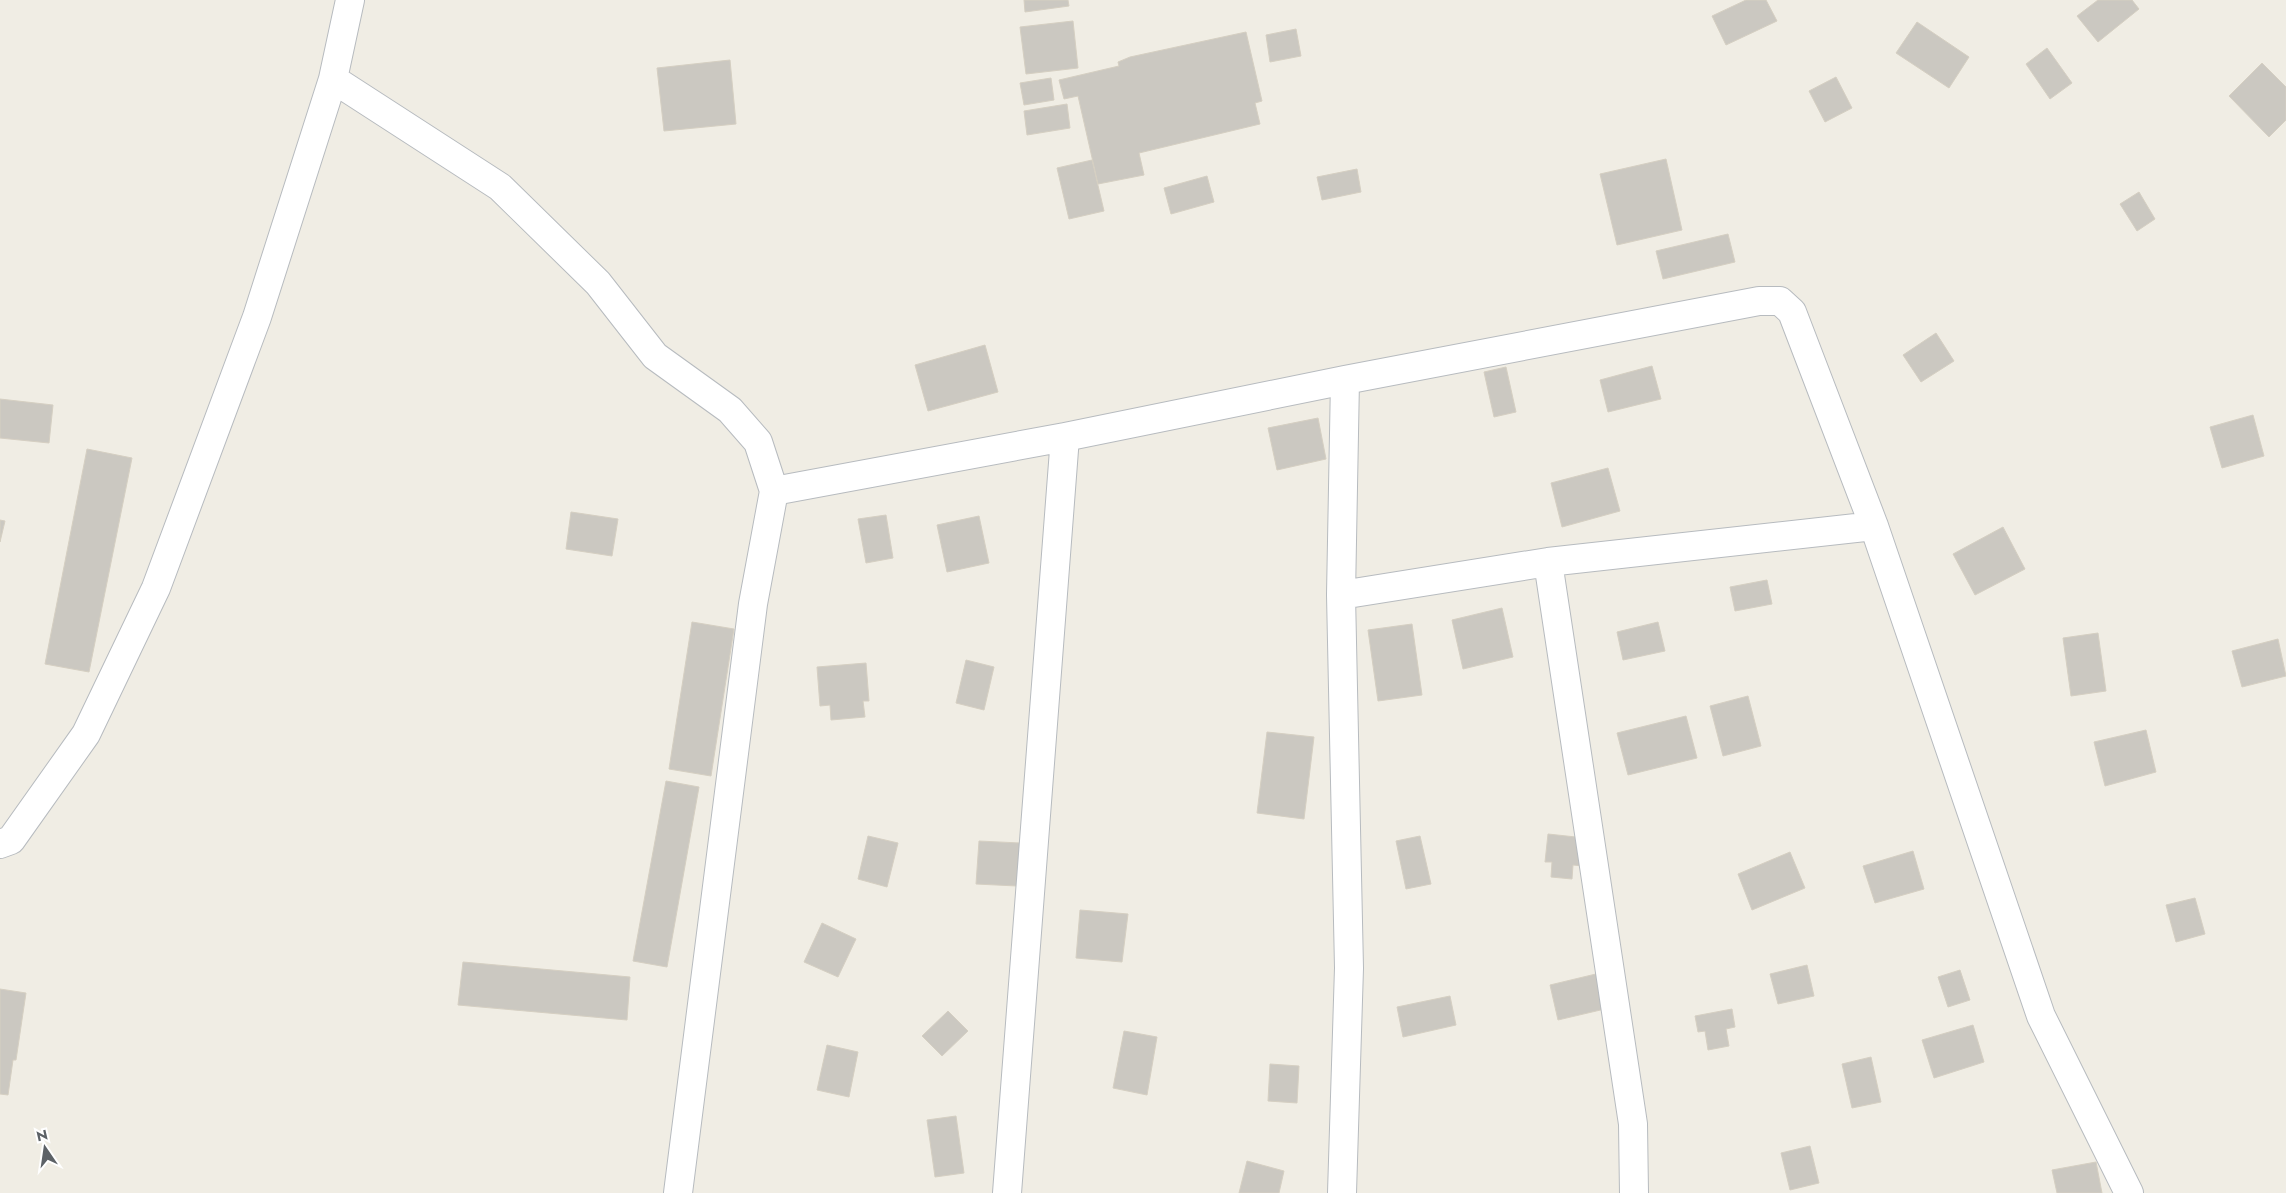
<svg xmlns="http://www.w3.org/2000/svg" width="2286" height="1193" font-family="Jost,sans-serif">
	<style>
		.building { fill: #cbc8c1; stroke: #d5cfc2 }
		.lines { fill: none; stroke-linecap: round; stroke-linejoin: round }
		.minor-casing { stroke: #b7bbbf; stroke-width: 30 }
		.minor { stroke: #fff; stroke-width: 28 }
	</style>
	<rect width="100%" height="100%" fill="#f0ede4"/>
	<path class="building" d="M1024,0H1068L1069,6L1025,12Z
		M1746,0H1766L1777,21L1726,45L1712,16Z
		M2098,0H2132L2139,9L2098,42L2077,16Z
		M1073,21L1078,68L1026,74L1020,27Z
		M1917,22L1969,57L1949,88L1896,53Z
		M1296,29L1301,56L1270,62L1266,35Z
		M1246,32L1262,101L1255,103L1260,124L1139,153L1144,175L1098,184L1078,96L1064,99L1059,80L1119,66L1118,62L1130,57Z
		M2047,48L2072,83L2050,99L2026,64Z
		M730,60L736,124L664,131L657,68Z
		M2262,63L2286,87V120L2269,137L2229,96Z
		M1836,77L1852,108L1825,122L1809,91Z
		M1051,78L1054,100L1024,105L1020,83Z
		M1067,104L1070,128L1027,135L1024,111Z
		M1666,159L1682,230L1617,245L1600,174Z
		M1092,160L1104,211L1069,219L1057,168Z
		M1357,169L1361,192L1322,200L1317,177Z
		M1207,176L1214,202L1171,214L1164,188Z
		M2139,192L2155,219L2137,231L2120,204Z
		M1728,234L1735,262L1663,279L1656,251Z
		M1936,333L1954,361L1921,382L1903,355Z
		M985,345L998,392L928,411L915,365Z
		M1652,366L1661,399L1608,412L1600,380Z
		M1506,367L1516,412L1494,417L1484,372Z
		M0,399L53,405L49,443L0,438Z
		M2253,415L2264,456L2222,468L2210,427Z
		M1318,418L1326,459L1277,470L1268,428Z
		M87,449L132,458L89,672L45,664Z
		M1608,468L1620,511L1562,527L1551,483Z
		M571,512L618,519L612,556L566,549Z
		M886,515L893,558L866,563L858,519Z
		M979,516L989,563L947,572L937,525Z
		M0,520L5,521L0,542Z
		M2003,527L2025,569L1975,595L1953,554Z
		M1767,580L1772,604L1735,611L1730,587Z
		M1502,608L1513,657L1463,669L1452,620Z
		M692,622L734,629L711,776L669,769Z
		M1658,622L1665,651L1623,660L1617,632Z
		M1412,624L1422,695L1378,701L1368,630Z
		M2098,633L2106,691L2071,696L2063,638Z
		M2278,639L2286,676L2242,687L2232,651Z
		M966,660L994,667L984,710L956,703Z
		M866,663L869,701H863L865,717L831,720L830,705L820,706L817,667Z
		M1748,696L1761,746L1723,756L1710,706Z
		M1686,716L1697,758L1628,775L1617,733Z
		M2146,730L2156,772L2105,786L2094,742Z
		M1267,732L1314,737L1304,819L1257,813Z
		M666,781L699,787L667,967L633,961Z
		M1548,834L1585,838L1583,866L1573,865L1572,879L1551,877L1552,862H1545Z
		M868,836L898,843L887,887L858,879Z
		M1420,836L1431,884L1406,889L1396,841Z
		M979,841L1020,843L1017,886L976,884Z
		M1913,851L1924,889L1875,903L1863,866Z
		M1790,852L1805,888L1752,910L1738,874Z
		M2195,898L2205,934L2176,942L2166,905Z
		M1080,910L1128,914L1122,962L1076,958Z
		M822,923L856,939L838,977L804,962Z
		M463,962L630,977L627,1020L458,1005Z
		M1807,965L1814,996L1778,1004L1770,974Z
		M1960,970L1970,1000L1948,1007L1938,977Z
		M1600,973L1609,1008L1558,1020L1550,985Z
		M0,989L26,993L16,1060H13L8,1095L0,1094Z
		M1450,996L1456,1025L1403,1037L1397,1007Z
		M1732,1009L1735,1027L1726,1029L1729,1046L1708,1050L1705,1031L1698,1032L1695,1016Z
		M948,1011L968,1031L942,1056L922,1036Z
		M1973,1025L1984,1062L1934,1078L1922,1040Z
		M1124,1031L1157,1037L1147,1095L1113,1088Z
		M827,1045L858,1052L849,1097L817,1090Z
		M1871,1057L1881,1102L1852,1108L1842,1064Z
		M1270,1064L1299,1066L1297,1103L1268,1101Z
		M956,1116L964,1173L935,1177L927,1120Z
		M1810,1146L1819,1183L1790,1190L1781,1153Z
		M1247,1161L1284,1171L1279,1193H1239Z
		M2096,1162L2102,1193H2057L2052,1170Z"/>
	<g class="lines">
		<defs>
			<path id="minor" d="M333,79L500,187L598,283L655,356L730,410L758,442L774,491L753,604L678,1193
				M774,491L1065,437L1345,380L1759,301H1780L1792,312L1874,526L2041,1016L2129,1193
				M1548,562L1633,1124L1634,1193
				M1341,595L1548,562L1874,526
				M0,844L11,840L86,734L156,588L257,317L333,79L350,0
				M1007,1193L1065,437
				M1342,1193L1349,968L1341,595L1345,380"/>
		</defs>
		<use href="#minor" class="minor-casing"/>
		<use href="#minor" class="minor"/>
	</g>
	<g transform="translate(45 1148) rotate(347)" stroke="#ffffff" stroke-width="4" paint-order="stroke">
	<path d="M0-4L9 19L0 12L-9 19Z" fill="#5c6166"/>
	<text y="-8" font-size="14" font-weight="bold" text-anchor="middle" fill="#5c6166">N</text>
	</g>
</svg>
